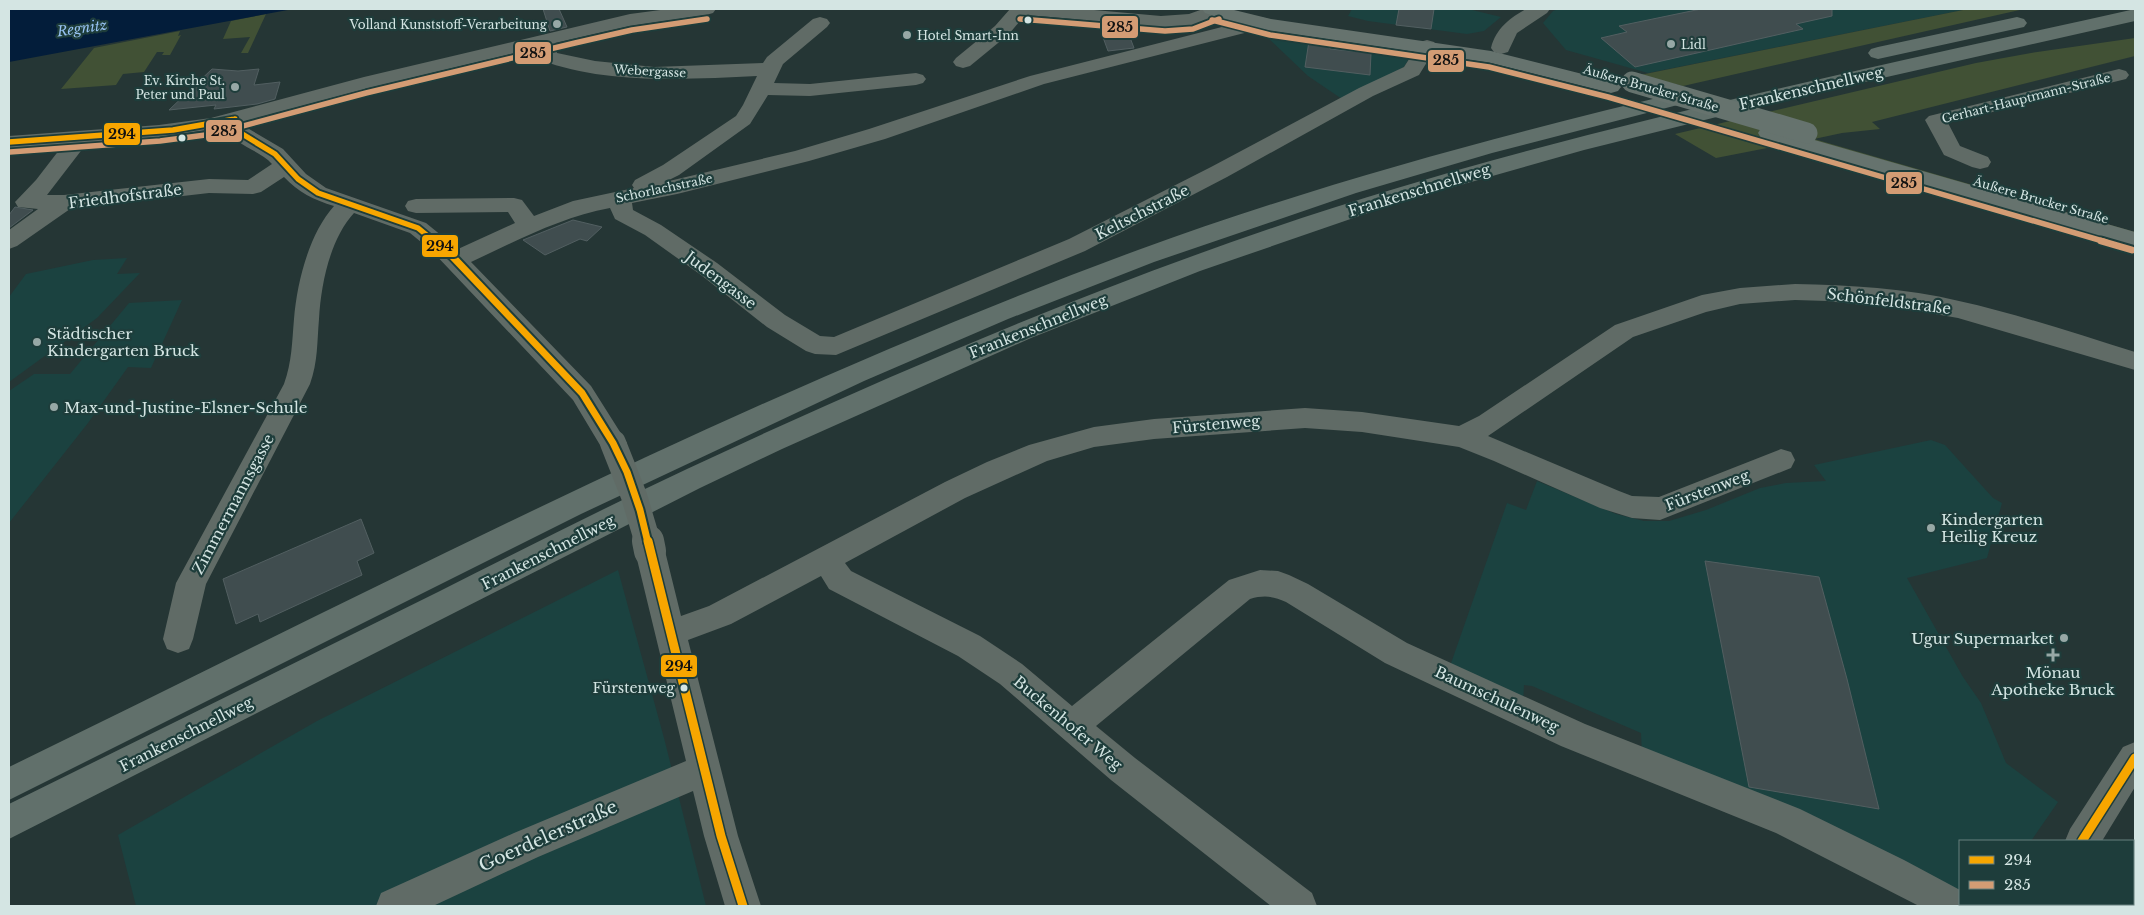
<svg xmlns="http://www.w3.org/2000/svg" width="2144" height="915" font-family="'Libre Baskerville',serif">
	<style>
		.built { fill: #1b4240 }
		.green { fill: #415135 }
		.water { fill: #031d3a }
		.building { fill: #404d4f; stroke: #525f61 }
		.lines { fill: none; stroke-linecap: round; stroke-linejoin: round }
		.minor { fill: #606b66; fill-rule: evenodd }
		.major { fill: #66736e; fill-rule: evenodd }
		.highway { fill: #61706b; fill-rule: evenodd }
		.minor-bridge-far1 { stroke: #606b66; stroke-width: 26 }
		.minor-bridge { stroke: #606b66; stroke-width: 32 }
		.major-bridge { stroke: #66736e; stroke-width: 21 }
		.bus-1-far2-casing { stroke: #1e3d3b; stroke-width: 9 }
		.bus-1-far1-casing { stroke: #1e3d3b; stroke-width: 11 }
		.bus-1-casing { stroke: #1e3d3b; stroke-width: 12 }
		.bus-2-far1-casing { stroke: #1e3d3b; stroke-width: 9 }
		.bus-2-casing { stroke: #1e3d3b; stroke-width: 11 }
		.bus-1-far2 { stroke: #f7a600; stroke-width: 5.5 }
		.bus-1-far1 { stroke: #f7a600; stroke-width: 7 }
		.bus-1 { stroke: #f7a600; stroke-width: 9 }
		.bus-2-far1 { stroke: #d39c74; stroke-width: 5.5 }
		.bus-2 { stroke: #d39c74; stroke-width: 7 }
		.bus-dot { fill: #d4e5e3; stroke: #1e3d3b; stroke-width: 2 }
		.poi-dot { fill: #97a8a6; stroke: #1e3d3b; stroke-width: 2 }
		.labels { text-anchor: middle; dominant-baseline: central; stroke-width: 4.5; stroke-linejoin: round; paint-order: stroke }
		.far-poi-label { font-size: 12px; fill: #d4e5e3; stroke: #1e3d3b; text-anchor: end }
		.far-street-label { font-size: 12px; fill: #d4e5e3; stroke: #1e3d3b }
		.far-water-label { font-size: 14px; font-style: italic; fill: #98c3f3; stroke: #1e3d3b }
		.bus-label { font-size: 14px; fill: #d4e5e3; stroke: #1e3d3b; text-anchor: end }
		.street-label { font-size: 15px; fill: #d4e5e3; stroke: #1e3d3b }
		.poi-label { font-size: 15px; fill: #d4e5e3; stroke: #1e3d3b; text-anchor: start }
		.near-street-label { font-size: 18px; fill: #d4e5e3; stroke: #1e3d3b }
		.line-badge { stroke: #1e3d3b; stroke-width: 2 }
		.pale-badge-label { font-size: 14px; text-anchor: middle; font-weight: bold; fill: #111 }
	</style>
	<rect width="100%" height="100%" fill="#253635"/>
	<path class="built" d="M1352,9H1468L1501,17L1484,31L1467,34L1368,21L1348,16Z
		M1558,9H1968L1648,73L1566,50L1543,23L1553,11Z
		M1265,35L1410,53L1411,55L1404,67L1342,99L1308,76Z
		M127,258L117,274L140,273L97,318L9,382V297L26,274L93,260Z
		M182,300L151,368L128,367L88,423L9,523V391L34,374H70L129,303Z
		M1931,440L1945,445L1993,498L2002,503L1987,558L1907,578L1963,677L1981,703L2006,763L2058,802L2031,841H1960V897L1925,879L1642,754L1641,733L1532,686L1524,685L1523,704L1449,669L1507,503L1526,510L1537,481L1616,514L1644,521H1669L1706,510L1760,488L1786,483L1826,481L1814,465Z
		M618,570L664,738L706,906H136L118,835L317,721Z"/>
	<path class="green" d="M1968,9H2024L1683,86L1640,75Z
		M266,14L248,53H241L250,37L223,39L231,21Z
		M180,31L178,36L181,35L170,55H162L164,52H157L144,72L123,74L116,85L61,89L94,48Z
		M2135,38V56L1872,122L1880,129L1842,133L1814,139L2135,232V235L2083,222L1808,140L1716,158L1675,134L1976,63L2031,53Z"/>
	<path class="water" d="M9,9H293L9,62Z"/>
	<path class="building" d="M543,9H559L567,27L550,31Z
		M1399,9H1434L1431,29L1396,25Z
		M1701,9H1832V16L1796,24L1803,29L1635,67L1601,38L1627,32L1619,26Z
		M1126,27L1134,48L1108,51L1100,29Z
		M1309,41L1330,44V49L1371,53L1370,75L1305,67Z
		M212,69L238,71L259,69L254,85L280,82L275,99L257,104L214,109L216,105L169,110Z
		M15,207L33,210L9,228V215Z
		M573,220L602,227L587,241L580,239L545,255L523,240Z
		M361,519L374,553L357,561L362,575L260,622L258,614L236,624L223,579Z
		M1705,561L1819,577L1847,679L1879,809L1749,787Z"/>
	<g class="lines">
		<path class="minor" d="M668,9H716L713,13L706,15L630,26L555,43L557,53L595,61L654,67L763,63L767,57L813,19L820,17L827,19L830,23L827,27L783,64L774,83L810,84L916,73L923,75L926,79L923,83L916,85L810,96L768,95L750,124L679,175L665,182L795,151L869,129L1030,76L1261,17L1268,19L1271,23L1268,27L1044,84L885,139L809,161L677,194L632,203L633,210L661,225L717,263L785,315L820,336L834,337L1069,239L1211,167L1359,88L1404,67L1420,42L1427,40L1434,42L1437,46L1419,75L1373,96L1227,177L1085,251L836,355L815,354L806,351L767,327L701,275L645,235L615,219L610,208C561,217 516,241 471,262L591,386L627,443L623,450L613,453L603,450L573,400L432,251L410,233L354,213C330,239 321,284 319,319C317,342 318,362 310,384L206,584L193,639L189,649L178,653L167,649L163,639L176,583L284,384C292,362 292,342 294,319C297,282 309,234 334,206C314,200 298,192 284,177L261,192L253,194L209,193L70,209L17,246L9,249V230L38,209L18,207L15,202L36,180L63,145L9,149V136L159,125L211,118L364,77L630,14ZM536,48L541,60C606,85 689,79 757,76L743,105L736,116L663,165L635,180L632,185L634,188L573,201L534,216L522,200L514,198L416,199L408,201L405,206L408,211L416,213L508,212L515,223L458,249L426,223L326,188L306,174L283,149L249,129L246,121L369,88ZM227,127C232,145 260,150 272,164L248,180L209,179L64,195H47L87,143L159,137Z
			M1010,9H1083L1161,16L1189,14L1203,9H1226C1205,38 1133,25 1102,22C1077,19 1051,17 1025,15L1009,34L970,66L963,68L956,66L953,62L956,58L995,26Z
			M1526,9H1550L1547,13L1517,33L1508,52L1501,54L1494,52L1491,48C1496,28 1510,18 1526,9Z
			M2119,69L2126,71L2129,75L2126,79L1948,123L1960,146L1988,157L1991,162L1988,167L1980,169L1972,167L1944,155L1925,120L1929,116Z
			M1795,284C1849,285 1906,288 1959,301C2018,314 2077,334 2135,352V370L1958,318L1918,311L1827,301L1795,300L1740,304L1706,312L1633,337L1488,436L1619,491L1632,496L1659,497L1781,449L1791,452L1795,460L1791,468L1660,520L1632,518L1600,508L1494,461L1459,447L1362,432L1305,428L1154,439L1094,447L1047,461L965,498L845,563L851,571L980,636L1022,664L1072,706L1229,580L1260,570L1278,571L1289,575L1308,584L1407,643L1585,724L1800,809L1904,860L1960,890V904H1971L1972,906H1919L1776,833L1561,746L1385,663L1286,602C1273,596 1264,595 1250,599L1096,726L1135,758L1312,893L1317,906H1271L1111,780L1000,684L958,656L829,589L821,576L731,624L688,640L738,836L761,906H725L704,836L693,791L538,857L433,906H376L381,893L514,833L686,761L635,551L640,542L650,539L660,542L665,551L681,616L709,606L945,482L987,462L1029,445L1094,427L1154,419L1305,408L1362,412L1459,426L1479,416L1615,325L1702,295L1740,288Z
			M2135,742V787L2102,841H2065L2070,829L2123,747Z
			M2133,860L2135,861V898L2133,897Z
			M2018,904H2055L2054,906H2017Z"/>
		<path class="major" d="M1202,9H1230L1271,19L1491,51L1618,83L1621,87L1618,91L1611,93L1491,63L1271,31L1231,22L1205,13Z
			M1769,127L2135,232V248L1761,138L1758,133L1761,128Z"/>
		<path class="highway" d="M2135,9V21L1785,100L1584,150L1397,203L1200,271L1031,338L782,449L700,488L9,839V804C153,733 296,662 440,591C522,550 604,508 687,469C877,380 1071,297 1269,229C1551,133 1844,74 2135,9Z
			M2017,17L2024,19L2027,23L2024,27L1878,59L1871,57L1868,53L1871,49L1878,47Z
			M1690,90L1697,92L1700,96L1697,100L1492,153L1356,193L1154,262L1008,319L864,381L581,514L9,800V767C381,586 749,393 1138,250C1318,184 1504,134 1690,90Z"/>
		<path class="minor-bridge-far1" d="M613,443L634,496L648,543"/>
		<path class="minor-bridge" d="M648,541L650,551"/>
		<path class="major-bridge" d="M1632,82L1807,133"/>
		<defs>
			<path id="bus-1-far2" d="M235,119L239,132L275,154L298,179L318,193L418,228L435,242
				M9,142L173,130L235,119"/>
			<path id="bus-1-far1" d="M434,241L452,256L582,393L613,443L627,472L640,510L648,543"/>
			<path id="bus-1" d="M648,541L721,836L743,906
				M2082,841L2135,758"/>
			<path id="bus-2-far1" d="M1020,19L1165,31L1193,29L1219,19
				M1212,20L1270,35L1489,67L1608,97L2106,242
				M10,152L160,141L213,134L366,93L575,43L632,30L707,19"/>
			<path id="bus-2" d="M2101,241L2132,250"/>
		</defs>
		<use href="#bus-1-far2" class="bus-1-far2-casing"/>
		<use href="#bus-1-far1" class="bus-1-far1-casing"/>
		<use href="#bus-1" class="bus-1-casing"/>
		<use href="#bus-2-far1" class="bus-2-far1-casing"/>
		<use href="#bus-2" class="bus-2-casing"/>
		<use href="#bus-1-far2" class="bus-1-far2"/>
		<use href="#bus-1-far1" class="bus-1-far1"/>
		<use href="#bus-1" class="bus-1"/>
		<use href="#bus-2-far1" class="bus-2-far1"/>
		<use href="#bus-2" class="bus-2"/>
	</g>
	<g class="bus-dot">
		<circle cx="1028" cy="20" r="4.5"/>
		<circle cx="182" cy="138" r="4.5"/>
		<circle cx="684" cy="688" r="4.5"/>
	</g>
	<g class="poi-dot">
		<circle cx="557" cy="24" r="5"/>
		<circle cx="907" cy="35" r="5"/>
		<circle cx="1671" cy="44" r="5"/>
		<circle cx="235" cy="87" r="5"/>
		<circle cx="37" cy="342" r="5"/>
		<circle cx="54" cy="407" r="5"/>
		<circle cx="1931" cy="528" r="5"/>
		<circle cx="2064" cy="638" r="5"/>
		<path d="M2050.5 647.5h5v5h5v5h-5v5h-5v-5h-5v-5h5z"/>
	</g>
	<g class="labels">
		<g class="far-poi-label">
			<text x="547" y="24">Volland Kunststoff-Verarbeitung</text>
			<text x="917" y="35" text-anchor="start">Hotel Smart-Inn</text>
			<text x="1681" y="44" text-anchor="start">Lidl</text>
			<text x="225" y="80">Ev. Kirche St.<tspan x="225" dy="14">Peter und Paul</tspan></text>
		</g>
		<g class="far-street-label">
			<text transform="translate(650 71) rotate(3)">Webergasse</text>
			<text transform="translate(1651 88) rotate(16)">Äußere Brucker Straße</text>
			<text transform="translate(2026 98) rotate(-14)">Gerhart-Hauptmann-Straße</text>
			<text transform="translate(664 188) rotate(-12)">Schorlachstraße</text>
			<text transform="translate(2041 200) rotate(16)">Äußere Brucker Straße</text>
		</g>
		<g class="far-water-label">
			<text transform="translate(82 28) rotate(-8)">Regnitz</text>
		</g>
		<g class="bus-label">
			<text x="675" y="688">Fürstenweg</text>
		</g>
		<g class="street-label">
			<text transform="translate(1811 88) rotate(-13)">Frankenschnellweg</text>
			<text transform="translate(1419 190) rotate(-17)">Frankenschnellweg</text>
			<text transform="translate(125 196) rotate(-7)">Friedhofstraße</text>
			<text transform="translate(1142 212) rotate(-27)">Keltschstraße</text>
			<text transform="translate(721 280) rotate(37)">Judengasse</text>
			<text transform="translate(1889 301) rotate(7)">Schönfeldstraße</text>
			<text transform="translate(1038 326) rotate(-22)">Frankenschnellweg</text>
			<text transform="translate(1216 424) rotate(-5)">Fürstenweg</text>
			<text transform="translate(1707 490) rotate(-21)">Fürstenweg</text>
			<text transform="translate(233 504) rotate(-62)">Zimmermannsgasse</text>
			<text transform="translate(548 552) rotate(-27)">Frankenschnellweg</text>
			<text transform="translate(1497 699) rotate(25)">Baumschulenweg</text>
			<text transform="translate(1068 723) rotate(40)">Buckenhofer Weg</text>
			<text transform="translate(186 734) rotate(-27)">Frankenschnellweg</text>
		</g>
		<g class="poi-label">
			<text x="47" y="333">Städtischer<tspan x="47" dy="17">Kindergarten Bruck</tspan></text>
			<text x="64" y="407">Max-und-Justine-Elsner-Schule</text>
			<text x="1941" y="519">Kindergarten<tspan x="1941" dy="17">Heilig Kreuz</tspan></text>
			<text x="2054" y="638" text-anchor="end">Ugur Supermarket</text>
			<text x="2053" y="672" text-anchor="middle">Mönau<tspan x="2053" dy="17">Apotheke Bruck</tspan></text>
		</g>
		<g class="near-street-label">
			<text transform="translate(548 836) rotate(-24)">Goerdelerstraße</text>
		</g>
	</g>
	<g class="line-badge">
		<rect x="1101" y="15" width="38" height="24" rx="5" fill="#d39c74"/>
		<rect x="514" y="41" width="38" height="24" rx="5" fill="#d39c74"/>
		<rect x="1427" y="49" width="38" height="24" rx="5" fill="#d39c74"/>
		<rect x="205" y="119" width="38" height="24" rx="5" fill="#d39c74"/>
		<rect x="103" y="122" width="38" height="24" rx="5" fill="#f7a600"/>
		<rect x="1885" y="171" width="38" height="24" rx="5" fill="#d39c74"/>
		<rect x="421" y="234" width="38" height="24" rx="5" fill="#f7a600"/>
		<rect x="660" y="654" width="38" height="24" rx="5" fill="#f7a600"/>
	</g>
	<g class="pale-badge-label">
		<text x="1120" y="32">285</text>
		<text x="533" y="58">285</text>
		<text x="1446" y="65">285</text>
		<text x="224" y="136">285</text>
		<text x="122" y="139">294</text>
		<text x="1904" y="188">285</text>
		<text x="440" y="251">294</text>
		<text x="679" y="671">294</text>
	</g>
	<rect width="2144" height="915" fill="none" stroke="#d4e5e3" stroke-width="20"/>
	<rect x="1959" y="840" width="175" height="65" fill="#1e3d3b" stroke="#67807e"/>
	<rect x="1969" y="856" width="25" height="8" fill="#f7a600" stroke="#67807e"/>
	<text x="2004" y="865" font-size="15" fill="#d4e5e3">294</text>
	<rect x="1969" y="881" width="25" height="8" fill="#d39c74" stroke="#67807e"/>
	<text x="2004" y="890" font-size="15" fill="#d4e5e3">285</text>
</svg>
